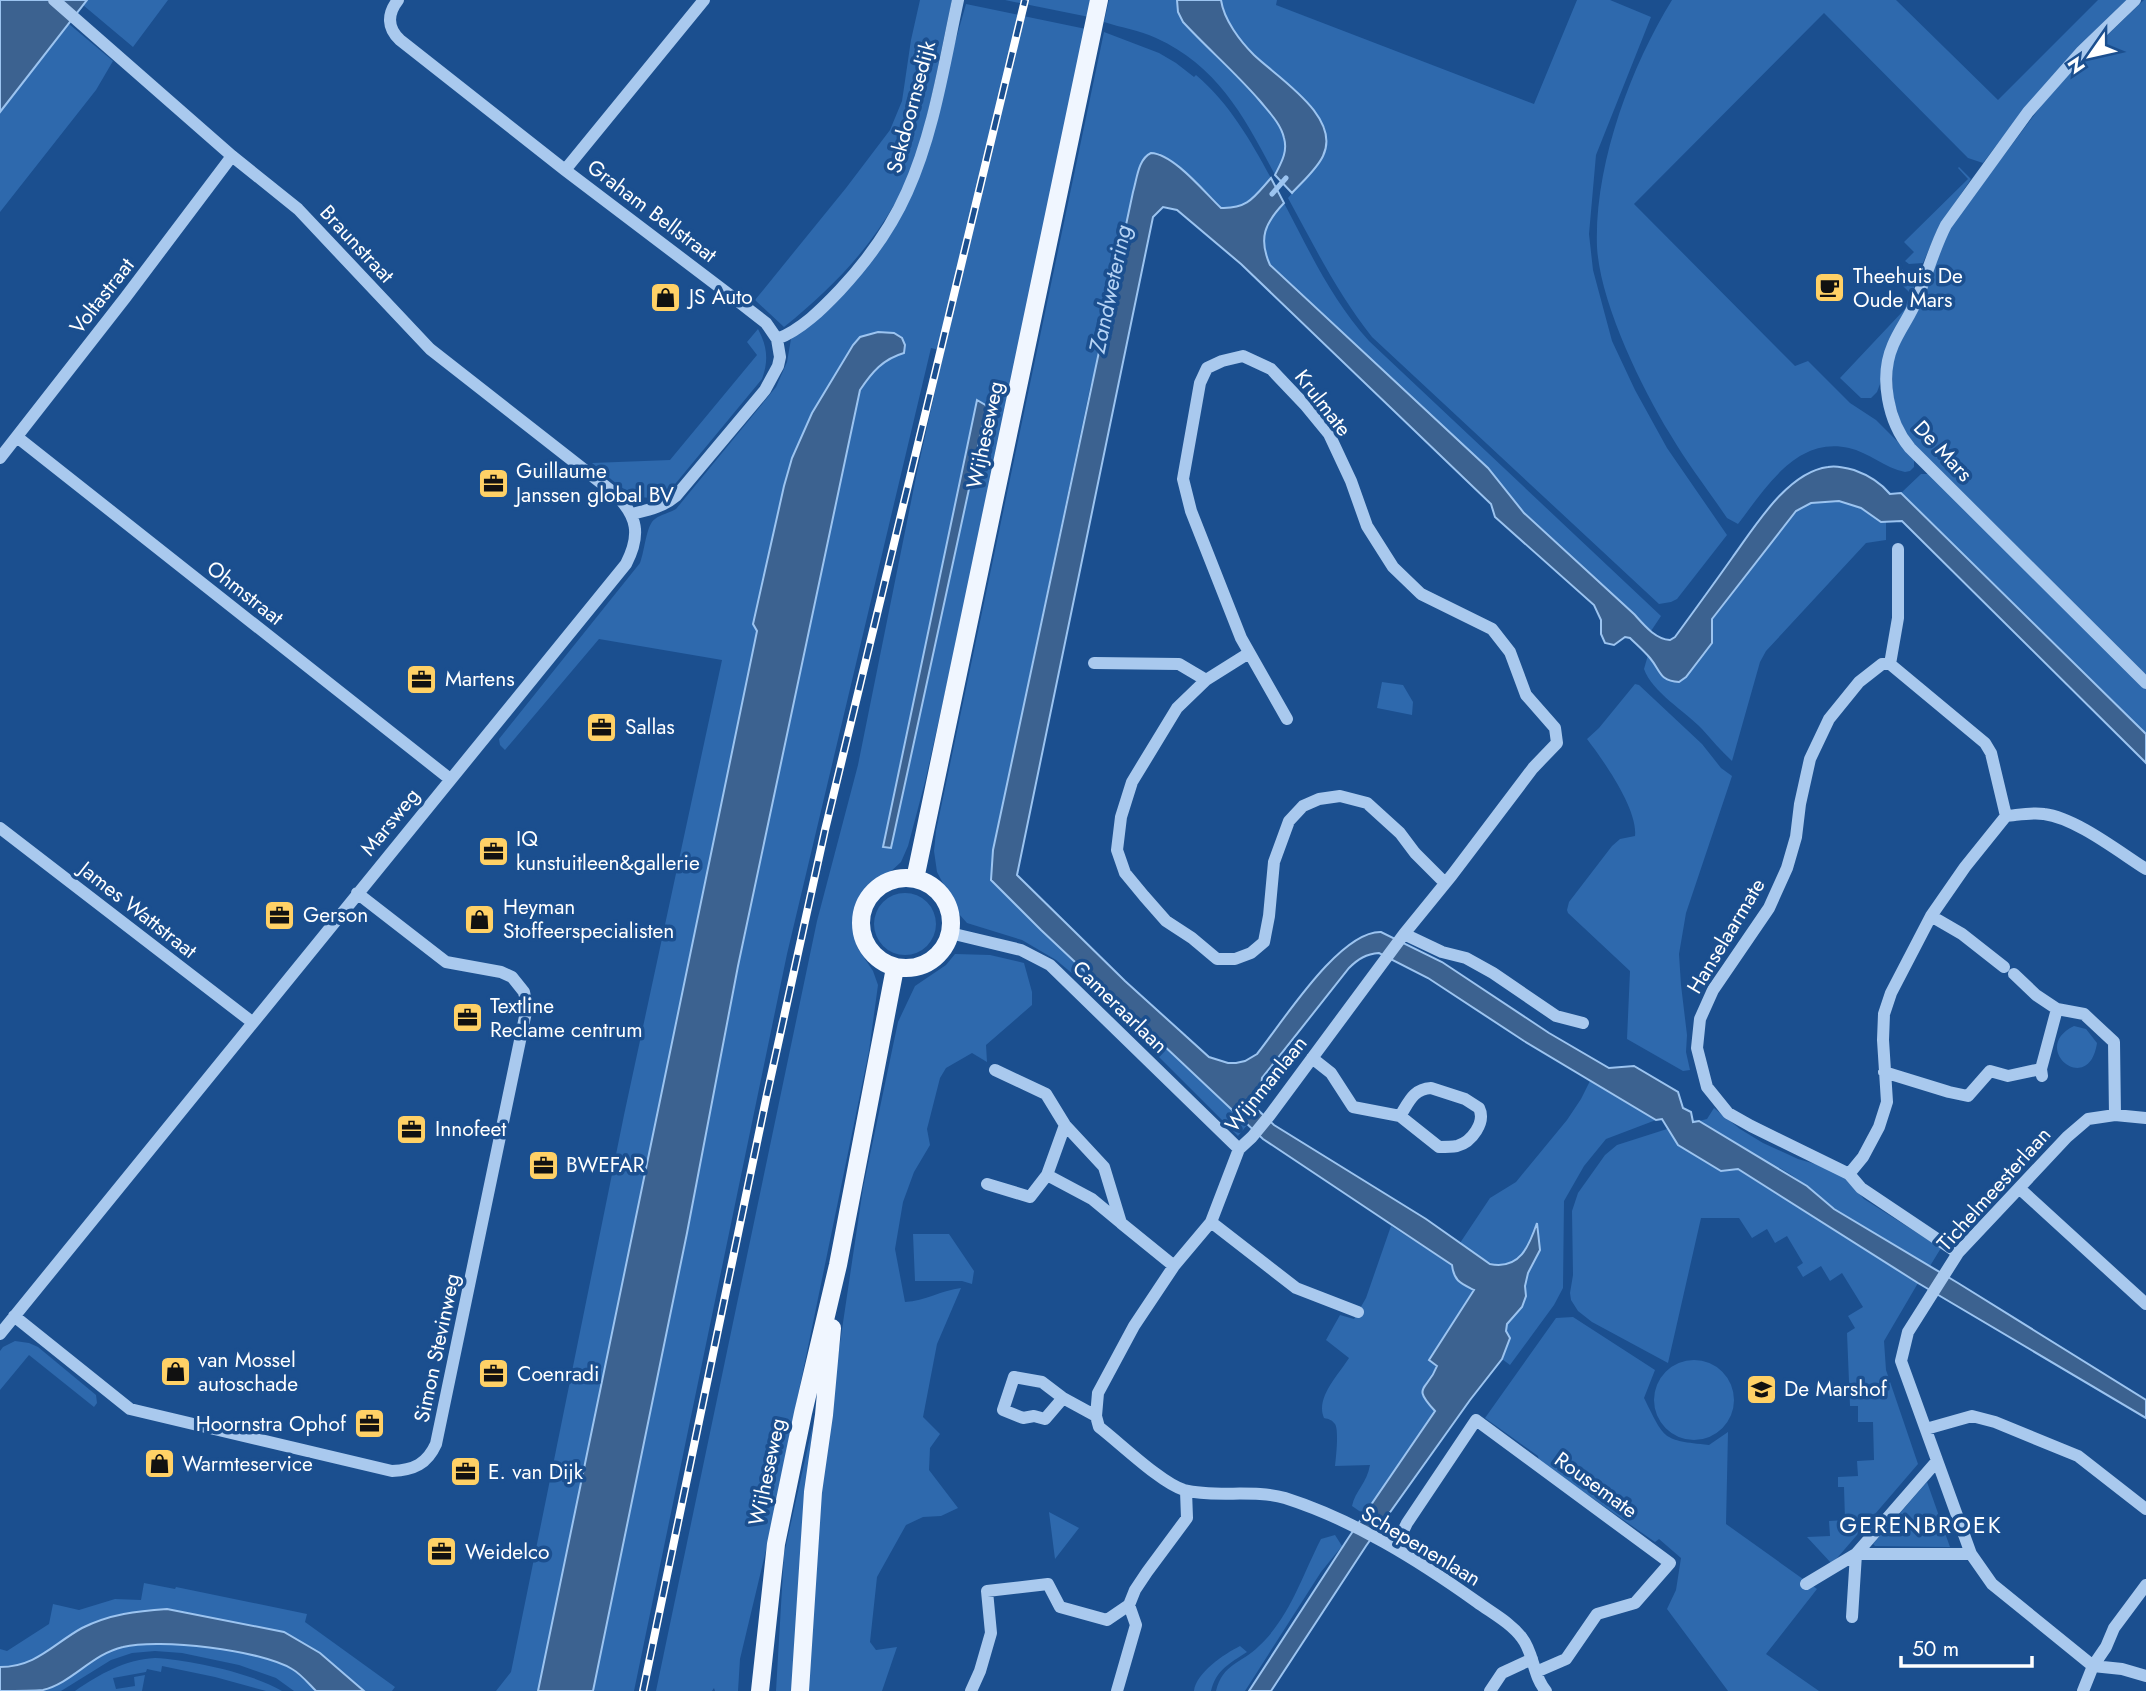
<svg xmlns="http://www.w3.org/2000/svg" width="2146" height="1691" font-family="Jost,sans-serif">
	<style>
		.green { fill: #2e69ad; fill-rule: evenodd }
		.water { fill: #3c6290; stroke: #9cc4f0; stroke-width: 2 }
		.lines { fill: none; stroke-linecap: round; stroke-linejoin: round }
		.stream { stroke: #9cc4f0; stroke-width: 5 }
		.minor { stroke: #a9c9ee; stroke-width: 12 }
		.major { stroke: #f0f6ff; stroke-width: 18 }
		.rail-casing { stroke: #fff; stroke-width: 8 }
		.rail { stroke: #1b4f8f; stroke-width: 5; stroke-dasharray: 16; stroke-linecap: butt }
		.labels { text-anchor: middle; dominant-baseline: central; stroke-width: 7; stroke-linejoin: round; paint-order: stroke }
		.street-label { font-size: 21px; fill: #fff; stroke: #1b4f8f }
		.poi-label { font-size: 21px; fill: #fff; stroke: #1b4f8f; text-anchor: start }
		.water-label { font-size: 23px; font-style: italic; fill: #b5d3f5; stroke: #1b4f8f }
		.neighbourhood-label { font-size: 23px; letter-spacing: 2px; fill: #fff; stroke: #1b4f8f }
	</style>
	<rect width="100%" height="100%" fill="#1b4f8f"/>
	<path class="green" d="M87,0H168L133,47L83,5Z
		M920,0H952C941,48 933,99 919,146C897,221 844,279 784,327L755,300L846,188L890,130L902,101L911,40Z
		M1005,0H1093L1089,17Z
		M1109,0H1177L1178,12L1183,22C1208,49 1236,73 1260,101C1269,112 1281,124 1284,138C1288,152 1281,163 1275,175C1245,118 1218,66 1156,38C1139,30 1122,28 1104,22Z
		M1221,0H1277L1276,5L1534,104L1577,0H1610L1651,17L1596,155L1589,234L1593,270L1612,341L1635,390L1667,448L1727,535L1677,599L1671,602L1659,604L1372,337C1338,294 1314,246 1288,198L1322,158L1325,128C1301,82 1229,53 1221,0Z
		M1672,0H1896L1998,100L2098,0H2127C2071,52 2029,101 1983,163L1968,158L1824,13L1634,204L1795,366L1808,361L1850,403L1876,420L1914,458V467L1910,471L1905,472C1885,468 1868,452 1849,448C1796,436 1765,489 1738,524L1727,518C1708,490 1687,463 1670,434C1641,387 1600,302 1597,247C1594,166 1630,68 1672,0Z
		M2144,0H2146V675L1917,450L1902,427L1893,397L1892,364L1896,349L1923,301L1935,260L1950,227L2044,102L2078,63Z
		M966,4L1086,29L975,559L925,782L908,846L901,862L888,874L868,885L856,904L852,926L857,947L873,971L878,985L869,1051L767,1546L740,1659L738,1691H715L714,1688L712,1691H656L817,921L858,765L917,472L944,351L931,348L787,954L634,1691H593L687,1233L738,966L860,390L875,369L889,357L893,333C877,331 864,332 853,345L812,413L792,458L784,485L753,624L757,631L538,1691H496L511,1672L624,1115L722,660L599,639L505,750L500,745L499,739L640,563C645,550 646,525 655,519C661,514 670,513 676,509L776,387L787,362L791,339L868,261L923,155ZM977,400L987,406L891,847H884Z
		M69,24L113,61L96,90L0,212V112Z
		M1104,32L1159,53L1176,63L1194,77L1196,75C1230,104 1250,140 1271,178C1254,197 1248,209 1221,208L1175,163L1159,153L1090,388L993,850L991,879L1041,930L1248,1124L1238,1136L1091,989L1056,960L1022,940L967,923L959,914L937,872L934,851L936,831Z
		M1959,167L1971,179L1938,228L1923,263L1909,264L1905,261L1914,252L1904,242L1968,179L1958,168Z
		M1284,203C1310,252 1331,299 1369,341L1661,616L1651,631L1524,513L1488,468L1270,265C1258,238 1265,223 1284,203Z
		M1900,267L1913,280L1915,292L1877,392L1871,398H1861L1840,378L1905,309L1910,293L1892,275Z
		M758,329C767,346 769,360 762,379L671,489C641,513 616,482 592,463L670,460L757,355L747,342Z
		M1921,474H1929L2146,689V734L1901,493Z
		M1825,501C1838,501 1849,502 1860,508C1869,513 1876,521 1886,522V540L1866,543L1766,651L1760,662L1732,761C1721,751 1712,740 1702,729C1685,711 1652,692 1644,669L1648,655L1661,675L1712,626V619L1796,511L1811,503Z
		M1382,682L1403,685L1413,702L1412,715L1377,708Z
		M1635,684L1639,685L1702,744L1721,768L1732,776L1686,913L1679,954L1681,985L1687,1035L1686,1052L1690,1070L1683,1071L1627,1039L1630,971L1568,913L1567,910L1569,902L1612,846L1620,839L1635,836C1638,809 1603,760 1587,739L1599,728Z
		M874 924a31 31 0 1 1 62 0a31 31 0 1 1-62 0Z
		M955,954L990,955L1024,963L1032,992V1005L986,1045L987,1062L972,1053L946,1068L940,1078L927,1129L930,1145L914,1172L903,1202L895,1249L905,1302C925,1301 942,1290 961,1288L937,1344L923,1417L940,1434L930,1448L929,1470L958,1508L941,1516L923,1517L906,1525L877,1577L870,1642L876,1650L897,1647L882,1691H806L815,1529L833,1390L863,1188L898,1022L915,986L946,965Z
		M2074,1026L2086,1029L2097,1043C2089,1098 2028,1048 2074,1026Z
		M1590,1081L1656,1120L1606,1139L1584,1166L1564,1201L1563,1288L1554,1305L1510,1365L1502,1359L1510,1339L1506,1331L1507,1324L1522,1307L1526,1296L1525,1286L1528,1273L1540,1250L1537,1226C1533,1232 1532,1244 1526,1250C1503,1279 1482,1259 1460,1243L1490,1198L1516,1182L1567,1120L1581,1099Z
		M1714,1108L1740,1129L1763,1143L1798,1159L1829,1168L1842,1175L1864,1199L1941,1248L1930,1266L1834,1209L1807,1186L1790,1174L1699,1121L1707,1119Z
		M1667,1129L1678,1145L1721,1171L1737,1169L1918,1283L1884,1341L1886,1370L1918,1464L1832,1564L1807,1537L1830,1536L1829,1521L1845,1520L1844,1487H1838V1477L1858,1476L1857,1461L1874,1460L1873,1422H1858V1406H1850L1847,1333L1855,1328L1848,1316L1863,1307L1842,1273L1830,1281L1821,1266L1803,1277L1797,1267L1803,1263L1787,1236L1775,1243L1767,1229L1752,1238L1739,1218H1701L1668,1363L1592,1322L1578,1311L1571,1300L1570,1293L1573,1275L1572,1211L1578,1193L1605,1155L1617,1145Z
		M1391,1226L1452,1265L1474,1290L1430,1360L1437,1366L1422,1389L1435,1411L1365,1515L1352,1506C1355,1491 1367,1483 1370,1465L1335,1466C1336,1457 1339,1430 1335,1424C1332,1420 1329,1419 1324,1418C1315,1398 1339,1374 1349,1358L1326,1340L1340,1315L1354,1319L1366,1298Z
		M913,1234H949L974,1271L972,1284L962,1281H915Z
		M1573,1317L1655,1370L1644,1398C1665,1440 1662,1440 1709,1445L1728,1432L1726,1524L1817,1589L1766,1654L1819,1691H1728L1667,1609L1676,1590L1681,1558L1659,1539L1655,1542L1539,1461L1538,1456L1485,1418L1556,1318Z
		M15,1341L29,1343L38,1347L96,1395L97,1403L94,1407L29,1355L0,1390V1351L3,1347Z
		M1654 1400a40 40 0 1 1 80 0a40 40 0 1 1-80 0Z
		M813,1424L802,1528L793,1691H776L784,1554Z
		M1927,1482L1950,1547L1875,1546L1873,1544Z
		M1049,1512L1079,1528L1055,1559Z
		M1335,1535L1342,1546L1321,1572L1245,1691H1216C1223,1663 1241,1664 1259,1646C1290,1617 1302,1576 1321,1539Z
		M144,1583L175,1589L176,1587L307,1614L305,1622L395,1687L392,1691H364L320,1653L284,1632L167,1609L125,1613L102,1619L80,1629L35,1659L21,1666L0,1667V1649L7,1651L49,1624L53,1604L79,1610L115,1599L141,1600Z
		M151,1642C190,1645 258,1649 292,1668C301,1674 309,1684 316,1691H294L276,1678L239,1665L182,1653L155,1651L132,1653L111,1660L61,1691H42C62,1682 78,1666 98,1656C115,1648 133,1645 151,1642Z
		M1240,1646L1247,1652C1230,1663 1216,1670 1211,1691H1194C1196,1673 1224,1654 1240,1646Z
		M155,1658C190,1660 252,1673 282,1691H266L215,1677L162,1666L161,1672L147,1669L146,1672L113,1678L116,1689L135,1686L134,1677L145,1675L142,1691H75C100,1674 124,1660 155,1658Z"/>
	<path class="water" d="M0,0H87L0,112Z
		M1177,0H1221C1224,20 1240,41 1254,55C1278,78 1342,117 1323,156C1317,169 1302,182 1292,193L1275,175C1281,163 1288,152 1284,138C1281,124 1269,112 1260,101C1236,73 1208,49 1183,22L1178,12Z
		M1151,153C1174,154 1205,193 1221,208C1248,209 1254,197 1271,178L1284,203C1265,223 1258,238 1270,265L1488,468L1524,513L1634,614C1644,625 1655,639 1670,640L1675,637C1694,611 1713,585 1732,558C1754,528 1787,472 1828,467C1836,465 1847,468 1854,470C1868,475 1881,483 1890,494L1901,493L2146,734V763L1902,521L1881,522L1861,508L1839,501L1811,503L1796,511L1712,619V643L1686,677L1679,682C1659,681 1661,671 1650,658C1644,651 1636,644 1630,638L1625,637L1614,645L1605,643L1601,634V620L1594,605L1495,517L1491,504L1241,264L1177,210L1163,207L1153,217L1017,875L1125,981L1209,1057L1228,1063H1236L1245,1061L1257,1054C1282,1023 1339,931 1381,932L1442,962L1549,1033L1609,1068L1634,1066L1678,1092L1683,1108L1691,1112L1693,1122L1699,1121L1807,1186L1834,1209L1958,1283L2146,1400V1418L1918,1283L1738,1169L1721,1171L1678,1145L1662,1119L1656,1120L1524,1041L1428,978L1379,953C1366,954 1358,959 1349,968L1262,1078L1258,1110L1274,1125L1426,1219L1490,1264C1520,1270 1529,1246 1537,1223L1540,1250L1528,1273L1525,1286L1526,1296L1522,1307L1507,1324L1506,1331L1510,1338L1502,1359L1470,1400L1366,1546L1271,1691H1249L1349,1537L1435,1411C1411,1385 1427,1392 1437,1366L1429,1360L1474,1290C1460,1283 1454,1281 1452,1265L1263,1139L1041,930L991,880L993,850L1133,192C1137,179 1138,159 1151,153Z
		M878,332L894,333L902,338L905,345L904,353C883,359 872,372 860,390L738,966L687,1233L593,1691H538L757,631L753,624L784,486L792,458L812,413L853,345L860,337Z
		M977,400L987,406L891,848L883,847Z
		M167,1609L284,1632L320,1653L364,1691H316C309,1684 301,1674 292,1669C261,1650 159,1638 123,1647C92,1654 72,1683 43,1690C31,1691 13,1691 0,1691V1667C36,1667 53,1644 82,1628C110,1614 137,1611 167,1609Z"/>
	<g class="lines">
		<path class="stream" d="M1272,194L1286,178"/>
		<path class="minor" d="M398,0C387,14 387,28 400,40L565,170L739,302L766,323L777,339L780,357L778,366L765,390L676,496C663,507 648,510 632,514
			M2135,0L2082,51L2028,112L1946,225C1934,248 1928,272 1918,296C1912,314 1900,328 1893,345C1879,377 1888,422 1910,448L2146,683
			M565,170L704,0
			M777,339C801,330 822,309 840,290C867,261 891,228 907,192C934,132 944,64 958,0
			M17,437L450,779
			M0,458L125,298L232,156
			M1249,653L1206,680L1177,708L1132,782L1121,817L1117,850L1125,873L1144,896L1166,921L1192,938L1217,959H1235L1251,953L1264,942L1269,916L1274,862L1289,821L1303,806L1319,799L1340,796L1367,803L1400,833L1415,853L1445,883
			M1094,663L1179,664L1206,680
			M1890,664L1898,618V549
			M1287,719L1241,638L1191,511L1183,479L1200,383L1207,368L1222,361L1243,356L1271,369L1306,406L1329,434L1351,481L1367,526L1393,567L1421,594L1492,629L1510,652L1526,695L1555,728L1557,743L1533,768L1452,875L1404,934L1270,1115L1252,1137L1239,1149L1211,1222L1174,1266L1134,1326L1098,1393L1096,1416L1099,1427C1120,1443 1161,1483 1184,1490C1214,1498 1255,1489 1285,1498C1354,1520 1418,1560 1477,1602C1492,1613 1511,1623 1522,1638C1534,1653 1533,1677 1546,1691
			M0,828L252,1022
			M1931,916L1962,934L2004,967
			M950,933L1021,950L1050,965L1239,1149
			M1404,934L1442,952L1466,958L1493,973L1556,1016L1583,1023
			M2014,974L2036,995L2057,1009L2084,1014L2114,1042L2115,1115
			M1312,1058L1331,1073L1353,1107L1400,1116
			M995,1070L1046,1094L1065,1125L1104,1167L1121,1223L1174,1266
			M1884,1072L1949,1092L1968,1096L1990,1071L2008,1076L2041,1069
			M2042,1076L2041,1069L2057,1009
			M1431,1088L1465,1099L1479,1108C1486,1122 1472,1142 1457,1146C1451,1147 1445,1147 1439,1147L1400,1116C1409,1102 1413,1089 1431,1088Z
			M1849,1174L1863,1157L1879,1127L1887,1102L1883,1040L1884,1014L1891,993L1931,916L1965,867L2006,816C2018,815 2032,812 2044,814C2076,818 2119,852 2146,869
			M1047,1175L1092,1199L1121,1223
			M987,1184L1030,1197L1047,1175L1065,1125
			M2019,1188L2146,1304
			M1211,1222L1296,1288L1358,1312
			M1958,1253L1861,1188L1849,1174L1751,1126L1728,1113L1707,1087L1697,1048L1700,1019L1713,990L1769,908L1787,868L1796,837L1800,804L1810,759L1829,719L1859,682L1882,664H1890L1985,743L1991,753L2006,816
			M14,1316L130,1409L392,1471C414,1470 427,1464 436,1444L527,1007L524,992L512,977L501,972L446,962L357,893
			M0,1334L626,564C641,535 638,516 614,493L430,349L298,209L232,156L54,0
			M1063,1398L1042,1382L1014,1377L1003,1410L1023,1418L1034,1416L1045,1419L1063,1398L1096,1416
			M1926,1429L1972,1416L1995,1422L2078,1456L2146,1509
			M1395,1548L1407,1523L1476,1420L1670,1563L1635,1603L1597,1614L1566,1659L1536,1672
			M1856,1554H1971
			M1806,1584L1856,1554L1937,1461
			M1129,1605L1135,1590L1147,1572L1187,1518L1186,1491
			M1852,1617L1856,1554
			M2093,1666L1992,1584L1971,1554L1901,1361L1908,1332L1958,1253L2067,1137L2088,1119L2115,1115L2146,1118
			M2093,1666L2122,1669L2146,1676
			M971,1691L980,1671L991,1633L987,1591L1048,1584L1060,1607L1107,1620L1129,1605L1136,1625L1117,1691
			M1490,1691L1502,1673L1532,1659
			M2083,1691L2093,1666L2106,1647L2114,1628L2146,1585"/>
		<path class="major" d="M861 923a45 45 0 1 1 90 0a45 45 0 1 1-90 0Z
			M915,879L1099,0
			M760,1691L776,1544L803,1413L838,1265L895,968
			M800,1691L813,1492L824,1415L832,1328"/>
		<defs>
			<path id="rail" d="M643,1691L766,1099L825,830L1025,0"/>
		</defs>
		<use href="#rail" class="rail-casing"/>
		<use href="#rail" class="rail"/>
	</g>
	<defs>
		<symbol id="cafe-square" viewBox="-11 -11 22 22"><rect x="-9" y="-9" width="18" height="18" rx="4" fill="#ffd166" stroke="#1b4f8f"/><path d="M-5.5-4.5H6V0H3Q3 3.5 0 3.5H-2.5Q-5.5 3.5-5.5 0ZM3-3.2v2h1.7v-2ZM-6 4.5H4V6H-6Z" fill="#111"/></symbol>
		<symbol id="shop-square" viewBox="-11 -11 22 22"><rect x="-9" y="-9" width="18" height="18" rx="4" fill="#ffd166" stroke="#1b4f8f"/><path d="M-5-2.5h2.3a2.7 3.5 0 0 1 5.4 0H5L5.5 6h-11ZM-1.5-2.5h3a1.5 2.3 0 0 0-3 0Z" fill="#111"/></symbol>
		<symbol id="office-square" viewBox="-11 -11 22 22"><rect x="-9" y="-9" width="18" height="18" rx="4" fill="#ffd166" stroke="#1b4f8f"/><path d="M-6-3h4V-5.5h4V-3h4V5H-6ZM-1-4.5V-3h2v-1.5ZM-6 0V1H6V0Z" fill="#111"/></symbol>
		<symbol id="school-square" viewBox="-11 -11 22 22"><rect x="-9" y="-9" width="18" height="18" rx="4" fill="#ffd166" stroke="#1b4f8f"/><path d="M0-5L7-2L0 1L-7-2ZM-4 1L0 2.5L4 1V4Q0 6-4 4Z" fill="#111"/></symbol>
	</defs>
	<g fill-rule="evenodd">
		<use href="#cafe-square" x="1812" y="270" width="35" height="35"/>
		<use href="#shop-square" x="648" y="280" width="35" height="35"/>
		<use href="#office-square" x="476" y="466" width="35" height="35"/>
		<use href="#office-square" x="404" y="662" width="35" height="35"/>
		<use href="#office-square" x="584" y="710" width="35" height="35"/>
		<use href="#office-square" x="476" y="834" width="35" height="35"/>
		<use href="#office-square" x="262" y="898" width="35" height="35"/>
		<use href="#shop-square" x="462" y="902" width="35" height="35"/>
		<use href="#office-square" x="450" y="1000" width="35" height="35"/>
		<use href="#office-square" x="394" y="1112" width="35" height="35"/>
		<use href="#office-square" x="526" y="1148" width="35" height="35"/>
		<use href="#shop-square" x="158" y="1354" width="35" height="35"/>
		<use href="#office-square" x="476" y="1356" width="35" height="35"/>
		<use href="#school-square" x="1744" y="1372" width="35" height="35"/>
		<use href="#office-square" x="352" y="1406" width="35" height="35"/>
		<use href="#shop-square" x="142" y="1446" width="35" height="35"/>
		<use href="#office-square" x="448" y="1454" width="35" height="35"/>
		<use href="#office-square" x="424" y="1534" width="35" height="35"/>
	</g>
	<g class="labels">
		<g class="street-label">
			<text transform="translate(911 107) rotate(-75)">Sekdoornsedijk</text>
			<text transform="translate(652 211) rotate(37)">Graham Bellstraat</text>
			<text transform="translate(357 244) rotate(47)">Braunstraat</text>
			<text transform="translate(102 296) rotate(-52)">Voltastraat</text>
			<text transform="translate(1323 403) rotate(52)">Krulmate</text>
			<text transform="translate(985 435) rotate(-78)">Wijheseweg</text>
			<text transform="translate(1943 451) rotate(47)">De Mars</text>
			<text transform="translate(245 593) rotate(38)">Ohmstraat</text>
			<text transform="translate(390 822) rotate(-51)">Marsweg</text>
			<text transform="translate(138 910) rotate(38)">James Wattstraat</text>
			<text transform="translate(1726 936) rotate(-59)">Hanselaarmate</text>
			<text transform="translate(1120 1007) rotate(44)">Cameraarlaan</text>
			<text transform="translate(1266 1084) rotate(-51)">Wijnmanlaan</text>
			<text transform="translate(1994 1189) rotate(-48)">Tichelmeesterlaan</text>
			<text transform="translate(437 1348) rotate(-78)">Simon Stevinweg</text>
			<text transform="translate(767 1472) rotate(-78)">Wijheseweg</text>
			<text transform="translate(1596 1485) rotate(36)">Rousemate</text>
			<text transform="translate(1421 1546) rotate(31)">Schepenenlaan</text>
		</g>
		<g class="poi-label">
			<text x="1853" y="276">Theehuis De<tspan x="1853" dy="24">Oude Mars</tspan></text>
			<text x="689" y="297">JS Auto</text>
			<text x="516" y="471">Guillaume<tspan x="516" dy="24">Janssen global BV</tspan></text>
			<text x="445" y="679">Martens</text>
			<text x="625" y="727">Sallas</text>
			<text x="516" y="839">IQ<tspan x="516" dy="24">kunstuitleen&amp;gallerie</tspan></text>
			<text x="503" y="907">Heyman<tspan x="503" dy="24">Stoffeerspecialisten</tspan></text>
			<text x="303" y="915">Gerson</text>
			<text x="490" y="1006">Textline<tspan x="490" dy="24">Reclame centrum</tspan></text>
			<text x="435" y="1129">Innofeet</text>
			<text x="566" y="1165">BWEFAR</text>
			<text x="198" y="1360">van Mossel<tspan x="198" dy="24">autoschade</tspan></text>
			<text x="517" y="1374">Coenradi</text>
			<text x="1784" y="1389">De Marshof</text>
			<text x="346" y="1424" text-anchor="end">Hoornstra Ophof</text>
			<text x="182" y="1464">Warmteservice</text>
			<text x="488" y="1472">E. van Dijk</text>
			<text x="465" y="1552">Weidelco</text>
		</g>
		<g class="water-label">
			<text transform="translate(1110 289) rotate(-78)">Zandwetering</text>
		</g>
		<g class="neighbourhood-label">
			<text x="1921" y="1525">GERENBROEK</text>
		</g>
	</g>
	<g transform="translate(2090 56) rotate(236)" stroke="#1b4f8f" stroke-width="5" paint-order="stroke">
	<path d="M0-5L12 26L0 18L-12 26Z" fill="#ffffff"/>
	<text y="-10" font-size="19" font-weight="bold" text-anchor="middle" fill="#ffffff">N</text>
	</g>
	<path d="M1901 1656v10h131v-10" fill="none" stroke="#ffffff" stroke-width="3.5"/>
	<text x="1912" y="1656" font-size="21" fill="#ffffff" stroke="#1b4f8f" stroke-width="5" paint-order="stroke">50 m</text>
</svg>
